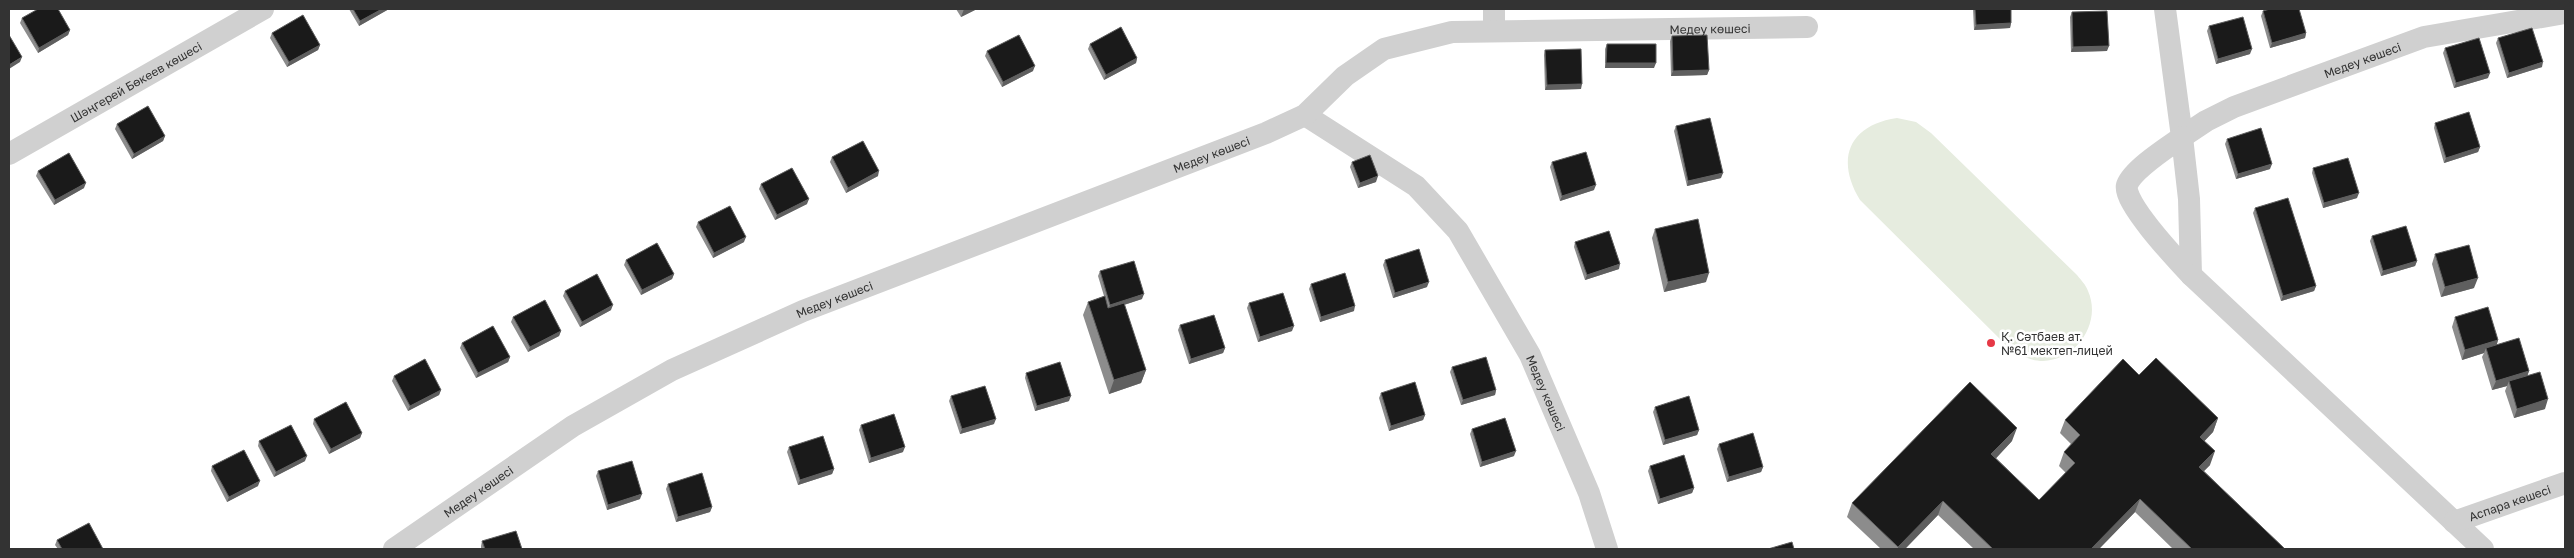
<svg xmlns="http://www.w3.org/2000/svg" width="2574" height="558" font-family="'Golos Text',sans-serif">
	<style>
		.green { fill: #e6ecdf }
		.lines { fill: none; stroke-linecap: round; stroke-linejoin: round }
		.minor { stroke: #d0d0d0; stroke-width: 22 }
		.wall { fill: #8c8c8c }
		.shaded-wall { fill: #5f5f5f }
		.building { fill: #1a1a1a; stroke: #5f5f5f }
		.poi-dot { fill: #e63946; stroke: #fff; stroke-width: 2 }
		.labels { text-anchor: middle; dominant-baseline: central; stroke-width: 5; stroke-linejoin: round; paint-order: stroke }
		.street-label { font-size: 12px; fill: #333; stroke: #fff }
		.poi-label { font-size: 12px; fill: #333; stroke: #fff; text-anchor: start }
	</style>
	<rect width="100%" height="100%" fill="#fff"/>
	<path class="green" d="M1897,118L1916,122L1931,133L2077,275C2081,280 2086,285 2088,291C2102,322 2077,360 2043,361C2029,361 2018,354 2007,346L1860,200C1835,159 1849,125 1897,118Z"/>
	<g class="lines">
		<g class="minor">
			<path d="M1494,9V31"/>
			<path id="s1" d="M2165,9L2182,137L2206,121L2234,107L2424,37L2565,13"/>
			<path id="s2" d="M1305,115L1416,186L1458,231L1530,355L1589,493L1607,549"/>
			<path d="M2182,137L2189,199L2191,275C2178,261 2122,202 2127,185C2133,169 2168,147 2182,137Z"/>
			<path id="s3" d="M9,154L263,9"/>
			<path d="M2191,275L2483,549"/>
			<path id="s4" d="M2454,522L2565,483"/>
			<path id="s5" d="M394,549L573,426L672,370L803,311L1266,133L1305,115L1345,76L1384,49L1452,32L1807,27"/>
		</g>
	</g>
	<path class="wall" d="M349,9H389L359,26Z
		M956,9H977L961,17Z
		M1973,9H2011V23L2010,28L1974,30Z
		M2263,11L2306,33L2305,38L2270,48L2261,16Z
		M2072,12L2107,51L2071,52L2070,17Z
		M22,18L70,30L68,35L38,53L20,23Z
		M2209,26L2250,54L2216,64L2207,31Z
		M272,33L320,45L318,50L287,67L270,38Z
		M1672,36L1709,70L1707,75L1671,76L1670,41Z
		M2498,38L2542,67L2507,78L2496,43Z
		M1090,44L1137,58L1136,63L1104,80L1088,49Z
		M1607,44L1654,68H1605V49Z
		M2445,48L2488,78L2454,88L2443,53Z
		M1545,50L1581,89L1545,90L1544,55Z
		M987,51L1033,71L1002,87L985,56Z
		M2435,123L2480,147L2478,152L2444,163L2434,128Z
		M117,124L165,136L163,141L132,159L115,129Z
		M1676,126L1721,178L1687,186L1674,131Z
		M2227,139L2270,169L2236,179L2225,144Z
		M832,157L878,176L846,193L830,162Z
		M1352,162L1376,182L1358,188L1350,167Z
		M1552,162L1594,190L1560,201L1550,167Z
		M2313,168L2357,198L2323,208L2312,173Z
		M38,171L84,188L54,205L36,176Z
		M761,184L807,204L775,220L759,189Z
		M2255,208L2316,286L2314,291L2281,301L2253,213Z
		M698,222L744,242L713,258L696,227Z
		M1655,229L1706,282L1664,292L1652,238Z
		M2372,236L2417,261L2415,266L2381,276L2370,241Z
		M1575,242L1619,269L1585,280L1574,247Z
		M2435,254L2474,288L2441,297L2432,264Z
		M626,260L674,274L672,279L641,295L624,265Z
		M1385,260L1427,287L1393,298L1383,265Z
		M1100,271L1142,299L1124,305L1146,370L1141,383L1109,394L1083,315L1088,302L1104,296L1098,276Z
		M1311,284L1354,311L1320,322L1309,289Z
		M565,291L611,310L580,327L563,296Z
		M1249,303L1292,331L1258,342L1247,308Z
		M513,317L561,331L559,336L528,352L511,322Z
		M2455,317L2498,340L2497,344L2529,371L2527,376L2545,409L2514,418L2505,391L2507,386L2492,390L2482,357L2484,353L2462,360L2452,327Z
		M1180,325L1225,348L1223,353L1189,364L1178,330Z
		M462,343L510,357L508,362L476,378L460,348Z
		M1452,367L1496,390L1495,395L1461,405L1450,372Z
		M1026,373L1069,401L1035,411L1025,378Z
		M2139,375L2218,418L2213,432L2204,441L2210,465L2204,471L2285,549H2173L2135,512L2099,549H1974L1938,515L1905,549H1881L1847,517L1852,503L2012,441L1996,458L2039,500L2066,473L2059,466L2064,452L2071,444L2060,433L2065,420Z
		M394,376L441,390L439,395L408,411L392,381Z
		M1381,393L1425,415L1423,420L1389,431L1379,398Z
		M951,396L994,424L960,434L949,401Z
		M1655,407L1699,430L1697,435L1663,445L1653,412Z
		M314,419L362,433L360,438L329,454L313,424Z
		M861,425L903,452L869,463L859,430Z
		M1472,429L1514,456L1480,467L1470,434Z
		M259,441L305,461L274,477L258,446Z
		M1719,444L1763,467L1761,472L1727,482L1717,449Z
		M789,447L834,469L832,474L798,485L787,452Z
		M212,466L258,486L227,502L211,471Z
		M1650,466L1694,488L1692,493L1658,504L1648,471Z
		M598,471L640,499L607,510L596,476Z
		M668,484L712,507L710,512L676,522L666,489Z
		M57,540L103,549H58L55,545Z
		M482,541L522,549H481V546Z"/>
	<path class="shaded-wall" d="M382,9H389L359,26L360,21Z
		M964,9H977L961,17Z
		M2011,23L2010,28L1974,30L1976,25Z
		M70,30L68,35L38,53L39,48Z
		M2306,33L2305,38L2270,48L2272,43Z
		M320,45L318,50L287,67L289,62Z
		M2109,46L2107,51L2071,52L2073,47Z
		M2252,49L2250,54L2216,64L2218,59Z
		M22,57L20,62L9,69V65Z
		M1137,58L1136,63L1104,80L1106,75Z
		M2543,62L2542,67L2507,78L2509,73Z
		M1606,63H1656L1654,68H1605Z
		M1035,66L1033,71L1002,87L1003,82Z
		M1709,70L1707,75L1671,76L1673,71Z
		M2490,73L2488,78L2454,88L2456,83Z
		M1582,84L1581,89L1545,90L1547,85Z
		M165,136L163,141L132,159L134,154Z
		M2480,147L2478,152L2444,163L2446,158Z
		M2272,164L2270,169L2236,179L2238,174Z
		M879,171L878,176L846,193L848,188Z
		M1723,173L1721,178L1687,186L1688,181Z
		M1378,176L1376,182L1358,188L1360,183Z
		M86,183L84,188L54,205L55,200Z
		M1596,185L1594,190L1560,201L1562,196Z
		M2359,193L2357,198L2323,208L2324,203Z
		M809,199L807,204L775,220L777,215Z
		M746,237L744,242L713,258L714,253Z
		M2417,261L2415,266L2381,276L2383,271Z
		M1620,264L1619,269L1585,280L1587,275Z
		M1709,273L1706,282L1664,292L1668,282Z
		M674,274L672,279L641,295L642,290Z
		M2478,278L2474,288L2441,297L2445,287Z
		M1429,282L1427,287L1393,298L1395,293Z
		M2316,286L2314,291L2281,301L2283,296Z
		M1144,294L1142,299L1108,310L1110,305Z
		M613,305L611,310L580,327L582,322Z
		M1355,306L1354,311L1320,322L1321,317Z
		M1294,326L1292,331L1258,342L1260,337Z
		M561,331L559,336L528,352L530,347Z
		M2498,340L2495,350L2486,348L2484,353L2462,360L2465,350Z
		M1225,348L1223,353L1189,364L1191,359Z
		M510,357L508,362L476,378L478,373Z
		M1146,370L1141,383L1109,394L1114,380Z
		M2529,371L2526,380L2509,381L2507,386L2492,390L2496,381Z
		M441,390L439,395L408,411L410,406Z
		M1496,390L1495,395L1461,405L1463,400Z
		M1071,396L1069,401L1035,411L1037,406Z
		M2548,399L2545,409L2514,418L2517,409Z
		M1425,415L1423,420L1389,431L1391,426Z
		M2218,418L2213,432L2195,451L2200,437Z
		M996,419L994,424L960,434L962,429Z
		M2017,428L2012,441L1987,468L1991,454Z
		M1699,430L1697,435L1663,445L1665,440Z
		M362,433L360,438L329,454L331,449Z
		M905,447L903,452L869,463L871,458Z
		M1516,451L1514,456L1480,467L1482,462Z
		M2215,451L2210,465L2194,481L2199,467Z
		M307,456L305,461L274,477L276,472Z
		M1763,467L1761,472L1727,482L1729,477Z
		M834,469L832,474L798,485L800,480Z
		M260,481L258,486L227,502L229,497Z
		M1694,488L1692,493L1658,504L1660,499Z
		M642,494L640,499L607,510L608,505Z
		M2140,499L2135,512L2099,549H2091Z
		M1943,501L1938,515L1905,549H1898V547Z
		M712,507L710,512L676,522L678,517Z"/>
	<path class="building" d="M38,9H58L70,30L39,48L22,18Z
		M353,9H382L360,21Z
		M1975,9H2011V23L1976,25Z
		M2270,9H2299L2306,33L2272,43L2263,11Z
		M2107,11L2109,46L2073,47L2072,12Z
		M303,15L320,45L289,62L272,33Z
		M2243,17L2252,49L2218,59L2209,26Z
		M1121,27L1137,58L1106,75L1090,44Z
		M2532,28L2543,62L2509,73L2498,38Z
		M9,35L22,57L9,65Z
		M1019,35L1035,66L1003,82L987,51Z
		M1707,35L1709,70L1673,71L1672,36Z
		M2479,38L2490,73L2456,83L2445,48Z
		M1607,44H1656V63H1606Z
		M1581,49L1582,84L1547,85L1545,50Z
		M148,106L165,136L134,154L117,124Z
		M2469,112L2480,147L2446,158L2435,123Z
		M1710,118L1723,173L1688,181L1676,126Z
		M2261,128L2272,164L2238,174L2227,139Z
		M863,141L879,171L848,188L832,157Z
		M1586,152L1596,185L1562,196L1552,162Z
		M69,153L86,183L55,200L38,171Z
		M1370,155L1378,176L1360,183L1352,162Z
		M2348,158L2359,193L2324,203L2313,168Z
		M792,168L809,199L777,215L761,184Z
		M2288,198L2316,286L2283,296L2255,208Z
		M730,206L746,237L714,253L698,222Z
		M1698,219L1709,273L1668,282L1655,229Z
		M2406,226L2417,261L2383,271L2372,236Z
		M1609,231L1620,264L1587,275L1575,242Z
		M657,243L674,274L642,290L626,260Z
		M2469,245L2478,278L2445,287L2435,254Z
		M1419,249L1429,282L1395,293L1385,260Z
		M1134,261L1144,294L1110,305L1100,271Z
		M1345,273L1355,306L1321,317L1311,284Z
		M597,274L613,305L582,322L565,291Z
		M1283,293L1294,326L1260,337L1249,303Z
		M1105,296L1108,308L1124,303L1146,370L1114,380L1088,302Z
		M545,300L561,331L530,347L513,317Z
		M2488,307L2498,340L2465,350L2455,317Z
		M1214,315L1225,348L1191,359L1180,325Z
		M493,326L510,357L478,373L462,343Z
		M2519,338L2529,371L2496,381L2486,348Z
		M1486,357L1496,390L1463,400L1452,367Z
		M2156,358L2218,418L2200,437L2215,451L2199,467L2285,549H2192L2140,499L2091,549H1993L1943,501L1898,547L1852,503L1970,382L2017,428L1991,454L2039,500L2075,463L2064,452L2080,435L2065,420L2123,359L2139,375Z
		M425,359L441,390L410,406L394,376Z
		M1060,362L1071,396L1037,406L1026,373Z
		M2540,372L2548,399L2517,409L2509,381Z
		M1415,382L1425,415L1391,426L1381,393Z
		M985,386L996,419L962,429L951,396Z
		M1689,396L1699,430L1665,440L1655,407Z
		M346,402L362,433L331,449L314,419Z
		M894,414L905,447L871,458L861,425Z
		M1505,418L1516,451L1482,462L1472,429Z
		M291,425L307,456L276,472L259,441Z
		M1753,433L1763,467L1729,477L1719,444Z
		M823,436L834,469L800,480L789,447Z
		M244,450L260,481L229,497L212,466Z
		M1684,455L1694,488L1660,499L1650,466Z
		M632,461L642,494L608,505L598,471Z
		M702,473L712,507L678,517L668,484Z
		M89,523L103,549H62L57,540Z
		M516,531L522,549H485L482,541Z
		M1792,542L1794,549H1768Z"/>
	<circle class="poi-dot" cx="1991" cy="343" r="5"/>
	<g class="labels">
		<g class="street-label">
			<text stroke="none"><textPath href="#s5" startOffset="1445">Медеу көшесі</textPath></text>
			<text stroke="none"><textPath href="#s1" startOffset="326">Медеу көшесі</textPath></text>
			<text stroke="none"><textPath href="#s3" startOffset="146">Шәңгерей Бөкеев көшесі</textPath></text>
			<text stroke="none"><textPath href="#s5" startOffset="912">Медеу көшесі</textPath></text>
			<text stroke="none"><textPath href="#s5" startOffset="508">Медеу көшесі</textPath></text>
			<text stroke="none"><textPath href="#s2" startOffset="378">Медеу көшесі</textPath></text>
			<text stroke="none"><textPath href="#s5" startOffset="102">Медеу көшесі</textPath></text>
			<text stroke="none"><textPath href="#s4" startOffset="59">Аспара көшесі</textPath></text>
		</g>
		<g class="poi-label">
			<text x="2001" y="336">Қ. Сәтбаев ат.<tspan x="2001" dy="14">№61 мектеп-лицей</tspan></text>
		</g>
	</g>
	<rect width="2574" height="558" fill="none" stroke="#333333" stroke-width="20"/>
</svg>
